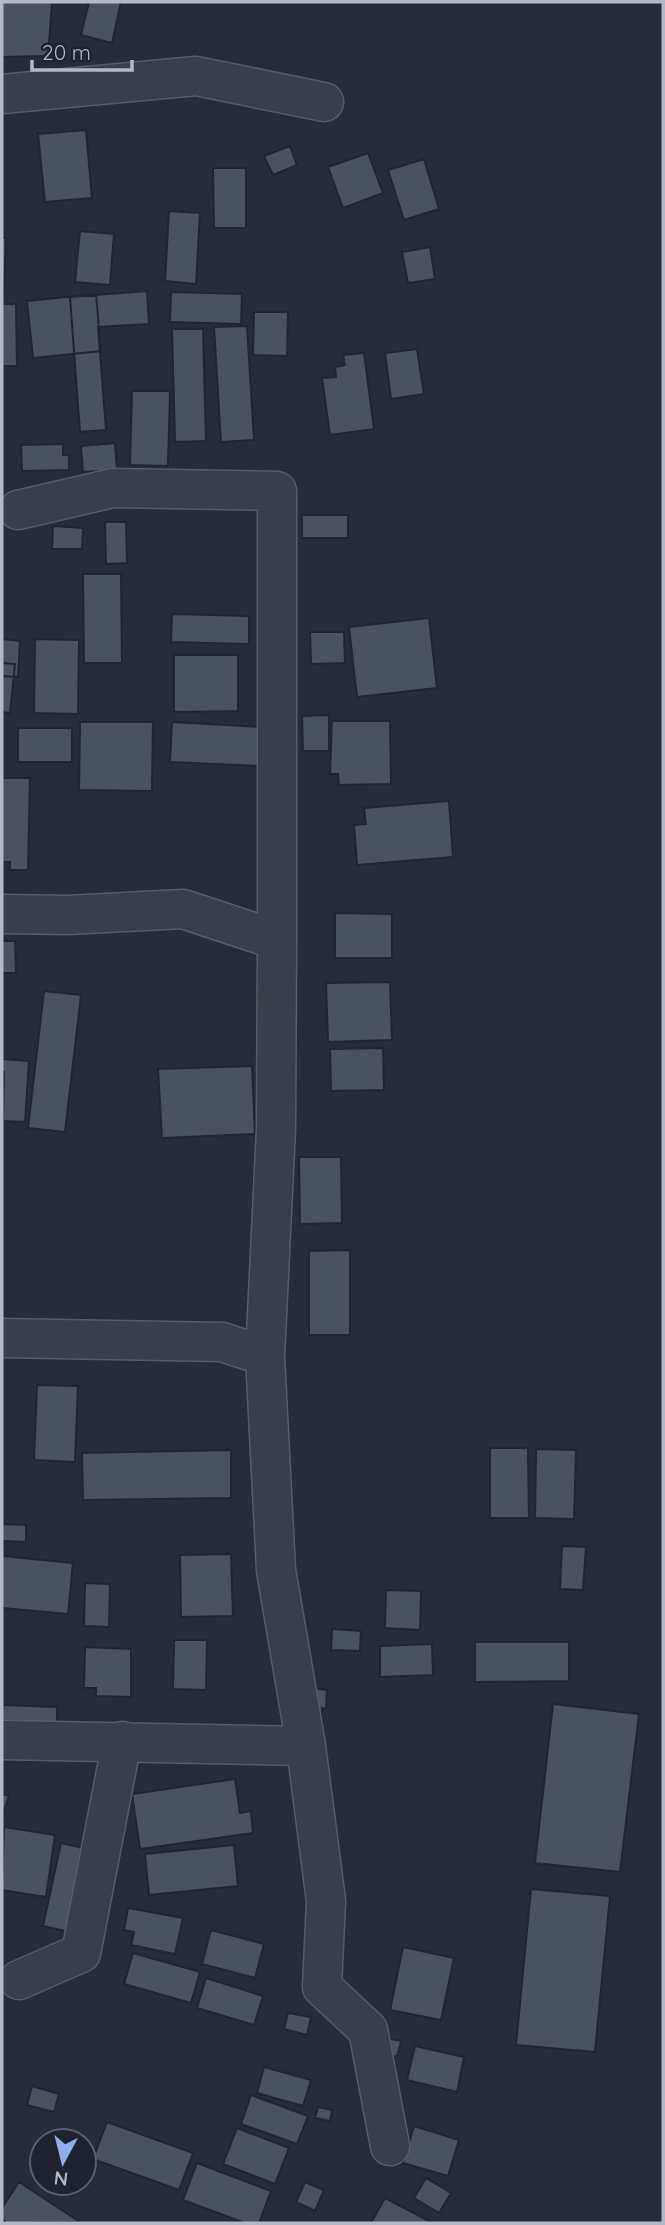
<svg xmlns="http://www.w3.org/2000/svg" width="665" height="2225" font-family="Quicksand,sans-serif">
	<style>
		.building { fill: #4a5160; stroke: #202531; stroke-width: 2 }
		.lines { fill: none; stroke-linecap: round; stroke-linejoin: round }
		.minor-casing { stroke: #575c68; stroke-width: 41 }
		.minor { stroke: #393e4a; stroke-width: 38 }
	</style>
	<rect width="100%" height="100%" fill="#262c39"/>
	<path class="building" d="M2,2H52L48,56L2,57Z
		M89,2H121L112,43L81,35Z
		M86,130L92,198L45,202L38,134Z
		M290,146L297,165L273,175L264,156Z
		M368,153L383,193L343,208L328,167Z
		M424,159L439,209L404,220L388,170Z
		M213,168H246V228H214Z
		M169,211L200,213L196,284L165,281Z
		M80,231L114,234L110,285L75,282Z
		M2,238H6L4,291H2Z
		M430,247L435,279L408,283L402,252Z
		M147,291L149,324L98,327L106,430L80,432L70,297Z
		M171,292L242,294L241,324L170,322Z
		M96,294L101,351L33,358L27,301Z
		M2,304H16L17,366H2Z
		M254,312H288L287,356L253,355Z
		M247,326L254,440L221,442L214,327Z
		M172,329H203L206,441L175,442Z
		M417,349L424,394L391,399L385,353Z
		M364,353L374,429L330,435L322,378L336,377L335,367L345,365L343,355Z
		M132,391H170L168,466L130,465Z
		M115,443L117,470L83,472L81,446Z
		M63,444V455H69V470L22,471L21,445Z
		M302,515H348V538H302Z
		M105,522H126L127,563L106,564Z
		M53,526L83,528L82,549H52Z
		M83,574H121L122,663H84Z
		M172,614L249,616V644L171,642Z
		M429,618L437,688L357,697L349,627Z
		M310,632H344L345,663L311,664Z
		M2,639L20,641L18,677L2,676Z
		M35,639L79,640L78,714L34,713Z
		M174,655H238V711L174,712Z
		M2,663L15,664L10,713L2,712Z
		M329,715V751H303L302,716Z
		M332,721H390L391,784L339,785L338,774H330Z
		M80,722H153L152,791L79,790Z
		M172,722L261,727L260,766L170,762Z
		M18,728H72V762H18Z
		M2,778H30L28,870H10V862H2Z
		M449,801L453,857L357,865L354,825L366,824L364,808Z
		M335,913L392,914V958H335Z
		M2,941H15L16,973H2Z
		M390,982L392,1040L328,1042L326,983Z
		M44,991L81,995L65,1132L28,1128Z
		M383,1048L384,1090L331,1091L330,1049Z
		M2,1059L29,1061L25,1122L2,1121Z
		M252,1066L255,1134L162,1138L158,1069Z
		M2,1072H4L3,1120L2,1119Z
		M299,1157H341L342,1223L300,1224Z
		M350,1250V1335H309V1251Z
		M37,1385L78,1386L75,1462L34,1460Z
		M490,1448H528L529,1518H490Z
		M536,1449L576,1450L574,1519L535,1518Z
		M231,1450V1498L83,1500L82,1453Z
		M2,1524L26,1525V1542L2,1541Z
		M562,1546L586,1547L583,1590L560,1589Z
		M231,1554L233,1616L181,1617L180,1555Z
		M2,1556L73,1563L68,1614L2,1608Z
		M85,1583L110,1584L109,1627L84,1626Z
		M386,1590L421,1591L420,1630L385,1628Z
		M332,1629L361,1631L360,1651L331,1650Z
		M174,1640H207L206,1690L173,1689Z
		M475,1642H569V1681L475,1682Z
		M432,1644L433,1675L380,1677V1646Z
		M85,1647L131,1649V1697L96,1696V1688H84Z
		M310,1688L327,1690L326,1709L322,1708L321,1720L308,1719Z
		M553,1704L639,1714L620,1872L535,1863Z
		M2,1705L57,1707V1724L2,1723Z
		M235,1779L240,1813L251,1811L253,1833L140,1849L132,1794Z
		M2,1794L9,1796L2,1817Z
		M4,1827L55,1835L46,1897L2,1890Z
		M61,1843L92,1850L74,1933L43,1926Z
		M234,1845L238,1886L149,1895L145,1854Z
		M531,1889L610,1896L595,2052L516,2045Z
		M128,1908L183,1918L175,1954L131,1945L134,1932L124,1930Z
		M211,1930L264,1944L255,1978L202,1964Z
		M403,1947L454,1958L441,2020L390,2010Z
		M133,1953L200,1972L191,2003L124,1984Z
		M206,1978L263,1996L254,2025L197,2008Z
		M288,2013L311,2017L307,2035L284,2029Z
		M382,2037L401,2041L397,2057L378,2052Z
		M415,2046L464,2057L457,2092L407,2080Z
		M264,2067L311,2080L303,2106L257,2093Z
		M32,2086L59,2094L54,2112L27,2105Z
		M251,2095L308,2116L297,2144L241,2124Z
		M318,2107L332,2110L330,2121L315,2118Z
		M107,2122L193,2153L179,2190L93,2159Z
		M414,2126L459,2140L448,2176L403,2163Z
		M237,2128L289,2148L275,2184L223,2164Z
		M197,2163L271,2191L259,2223H245L183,2200Z
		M426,2178L451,2193L439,2213L414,2198Z
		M19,2182L80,2222L7,2223L2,2219V2208Z
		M305,2182L324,2190L315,2211L296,2202Z
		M385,2198L433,2223H371Z"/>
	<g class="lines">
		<defs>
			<path id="minor" d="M2,94L196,76L324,102
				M18,510L113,488L277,491V940
				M2,914L67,915L183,909L277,940L276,1129L265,1356
				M2,1338L222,1342L265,1356L276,1570L306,1746
				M2,1740L306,1746L326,1901L322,1987L368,2030L390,2146
				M19,1980L81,1953L122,1741"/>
		</defs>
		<use href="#minor" class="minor-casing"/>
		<use href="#minor" class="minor"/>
	</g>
	<rect width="665" height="2225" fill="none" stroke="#b5b9c5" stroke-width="7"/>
	<g transform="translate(63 2162) rotate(187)"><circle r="33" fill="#1e232f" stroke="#5a5f6b" stroke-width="2"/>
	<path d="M0-5L12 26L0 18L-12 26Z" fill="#93aceb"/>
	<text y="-10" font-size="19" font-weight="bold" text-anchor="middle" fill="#b5b9c5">N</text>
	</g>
	<path d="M32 60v10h100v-10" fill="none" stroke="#b5b9c5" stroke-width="3.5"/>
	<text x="42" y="60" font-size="21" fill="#b5b9c5" stroke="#1e232f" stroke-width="5" paint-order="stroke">20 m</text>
</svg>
